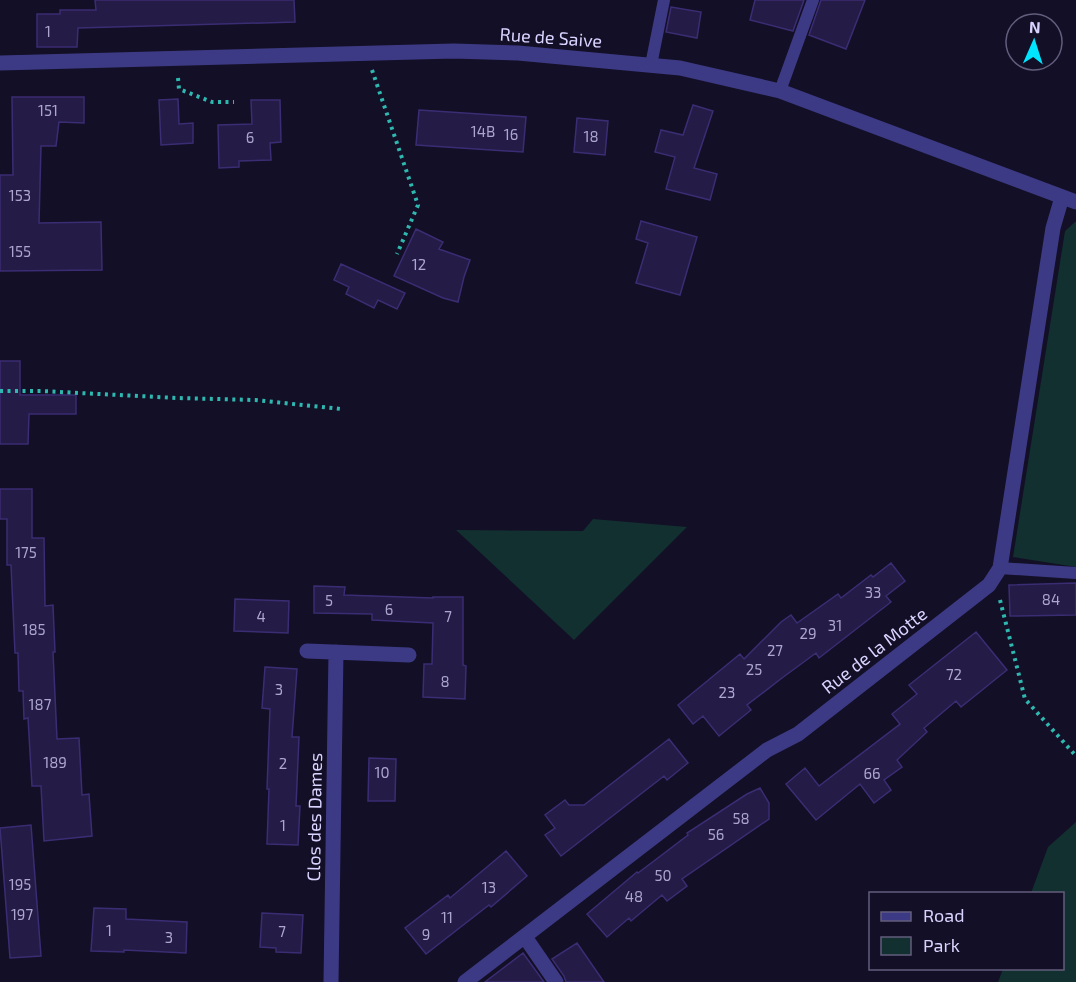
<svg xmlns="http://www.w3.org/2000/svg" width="1076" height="982" font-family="'Exo 2',sans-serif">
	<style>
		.green { fill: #12302f }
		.building { fill: #241b47; stroke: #3b2d73; stroke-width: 1.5 }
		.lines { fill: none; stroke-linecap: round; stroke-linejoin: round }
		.path { stroke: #2fb8b0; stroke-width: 4; stroke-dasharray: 3 4.5; stroke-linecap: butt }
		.lane { stroke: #3d3a85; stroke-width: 12 }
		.street { stroke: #3d3a85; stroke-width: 15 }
		.labels { text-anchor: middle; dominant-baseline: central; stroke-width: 4.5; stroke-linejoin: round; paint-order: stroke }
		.number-label { font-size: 15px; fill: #aca6d1 }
		.street-label { font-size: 18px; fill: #d9d4ff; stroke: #130f26 }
	</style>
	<rect width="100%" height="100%" fill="#130f26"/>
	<path class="green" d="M1075,222H1076V567L1013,557L1065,231Z
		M593,519L687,527L574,640L456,530L583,531Z
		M1076,822V982H998L1003,969L1062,968V894L1031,893L1048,847Z"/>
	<path class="building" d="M95,0H294L295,22L78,28L77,47H37V14H60V10H96Z
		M755,0H804L793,31L750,20Z
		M821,0H865L846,49L809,35Z
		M671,7L701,12L697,38L666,32Z
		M12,97H84V123L59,122L56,146H41L39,223L101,222L102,270L0,271V175H13Z
		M178,99L179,124L193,123V143L161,145L159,100Z
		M251,100H280L281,142L270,143L271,160L239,161V167L219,168L218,125L252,124Z
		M693,105L713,111L694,168L717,174L710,200L666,189L675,157L655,152L661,130L683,135Z
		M419,110L526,117L523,152L416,145Z
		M577,118L608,121L605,155L574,152Z
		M641,221L697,237L680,295L636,283L648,243L636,239Z
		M416,229L443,242L439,249L470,260L464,277L458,302L443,298L394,276Z
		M341,264L405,293L397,309L378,300L374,308L346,294L349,287L334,280Z
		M0,361H20V395H76V414H29L28,444H0Z
		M0,489H32V538H44L45,606L53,605L55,652H53L57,739L79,738L82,795L89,794L92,836L44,841L41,786H32L28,718L24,719L23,691H19L18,653H15L11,565H7V519H0Z
		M891,563L905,581L886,596L891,602L819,658L816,653L782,678L747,705L751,710L719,736L703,716L693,724L678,705L740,654L744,659L781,622L791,615L797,623L838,594L841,598L871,575L873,577Z
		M1076,583V615L1010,616L1009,585Z
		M314,586L345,587L344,595L433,598V597H463V665L466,666L465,699L423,697L424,664H432L433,623L372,620V614L314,613Z
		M235,599L289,601L288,633L234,631Z
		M976,632L1007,670L961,707L956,701L924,728L927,732L897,760L902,767L884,780L891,790L874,803L860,784L816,820L786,784L805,768L819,786L900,724L892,714L917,694L909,685Z
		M265,667L297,669L292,737H299L296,806H300L298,845L267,844L269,789H267L270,709L262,708Z
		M669,739L688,763L667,780L664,776L561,856L545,835L555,828L545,815L565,800L569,805H584Z
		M369,758L396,759L395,801H368Z
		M760,788L769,803V819L682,879L687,886L667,901L662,895L631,921L629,918L607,937L587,914L637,872L638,873L688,835L687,833L747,794Z
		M31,825L41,956L10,958L0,828Z
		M506,851L527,876L491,907L489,905L426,954L405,928L448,895L450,898Z
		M94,908L126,909V919L187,922L186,953L124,950V952L91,951Z
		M262,913L303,915L301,953L276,952V948L260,947Z
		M577,943L604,982H566L564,976L552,959Z
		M523,953L544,982H485Z"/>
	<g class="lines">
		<path class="path" d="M372,70L418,205L397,254
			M178,78L179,89L212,102H234
			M0,391H41L177,398L255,400L341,409
			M1000,600L1025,699L1076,756"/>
		<path class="lane" d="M651,65L664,0
			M780,91L813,0
			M1000,568L1076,573"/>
		<path class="street" d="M0,63L454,51L518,53L680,68L780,91L1076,202
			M307,651L409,655
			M525,937L556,982
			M331,982L336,652
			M465,982L767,750L798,734L989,585L1000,568L1053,228L1062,197"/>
	</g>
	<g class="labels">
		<g class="number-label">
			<text x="48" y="31">1</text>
			<text x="48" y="110">151</text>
			<text x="483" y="131">14B</text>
			<text x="511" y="134">16</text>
			<text x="591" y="136">18</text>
			<text x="250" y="137">6</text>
			<text x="20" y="195">153</text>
			<text x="20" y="251">155</text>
			<text x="419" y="264">12</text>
			<text x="26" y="552">175</text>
			<text x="873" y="592">33</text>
			<text x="1051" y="599">84</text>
			<text x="329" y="600">5</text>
			<text x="389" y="609">6</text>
			<text x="261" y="616">4</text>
			<text x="448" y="616">7</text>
			<text x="835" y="625">31</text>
			<text x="34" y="629">185</text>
			<text x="808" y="633">29</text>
			<text x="775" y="650">27</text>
			<text x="754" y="669">25</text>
			<text x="954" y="674">72</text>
			<text x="445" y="681">8</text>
			<text x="279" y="689">3</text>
			<text x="727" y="692">23</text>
			<text x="40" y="704">187</text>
			<text x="55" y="762">189</text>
			<text x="283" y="763">2</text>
			<text x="382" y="772">10</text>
			<text x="872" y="773">66</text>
			<text x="741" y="818">58</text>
			<text x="283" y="825">1</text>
			<text x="716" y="834">56</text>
			<text x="663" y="875">50</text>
			<text x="20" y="884">195</text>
			<text x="489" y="887">13</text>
			<text x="634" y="896">48</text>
			<text x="22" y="914">197</text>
			<text x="447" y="917">11</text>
			<text x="109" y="930">1</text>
			<text x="282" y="931">7</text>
			<text x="426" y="934">9</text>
			<text x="169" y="937">3</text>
		</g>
		<g class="street-label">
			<text transform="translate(551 37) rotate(4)">Rue de Saive</text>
			<text transform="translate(874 650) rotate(-38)">Rue de la Motte</text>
			<text transform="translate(314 817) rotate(-89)">Clos des Dames</text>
		</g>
	</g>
	<rect x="869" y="892" width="195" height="78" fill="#130f26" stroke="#625e7d" stroke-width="1.5"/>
	<rect x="881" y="912" width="30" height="9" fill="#3d3a85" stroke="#625e7d" stroke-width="1.5"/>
	<text x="923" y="922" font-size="18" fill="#d9d4ff">Road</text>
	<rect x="881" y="937" width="30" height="18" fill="#12302f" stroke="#625e7d" stroke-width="1.5"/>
	<text x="923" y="952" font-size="18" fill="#d9d4ff">Park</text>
	<g transform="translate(1034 42) rotate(3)"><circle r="28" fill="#130f26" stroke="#625e7d" stroke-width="1.5"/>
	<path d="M0-4.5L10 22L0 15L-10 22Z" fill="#00e5ff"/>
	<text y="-9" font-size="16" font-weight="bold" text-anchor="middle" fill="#d9d4ff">N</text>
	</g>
</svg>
